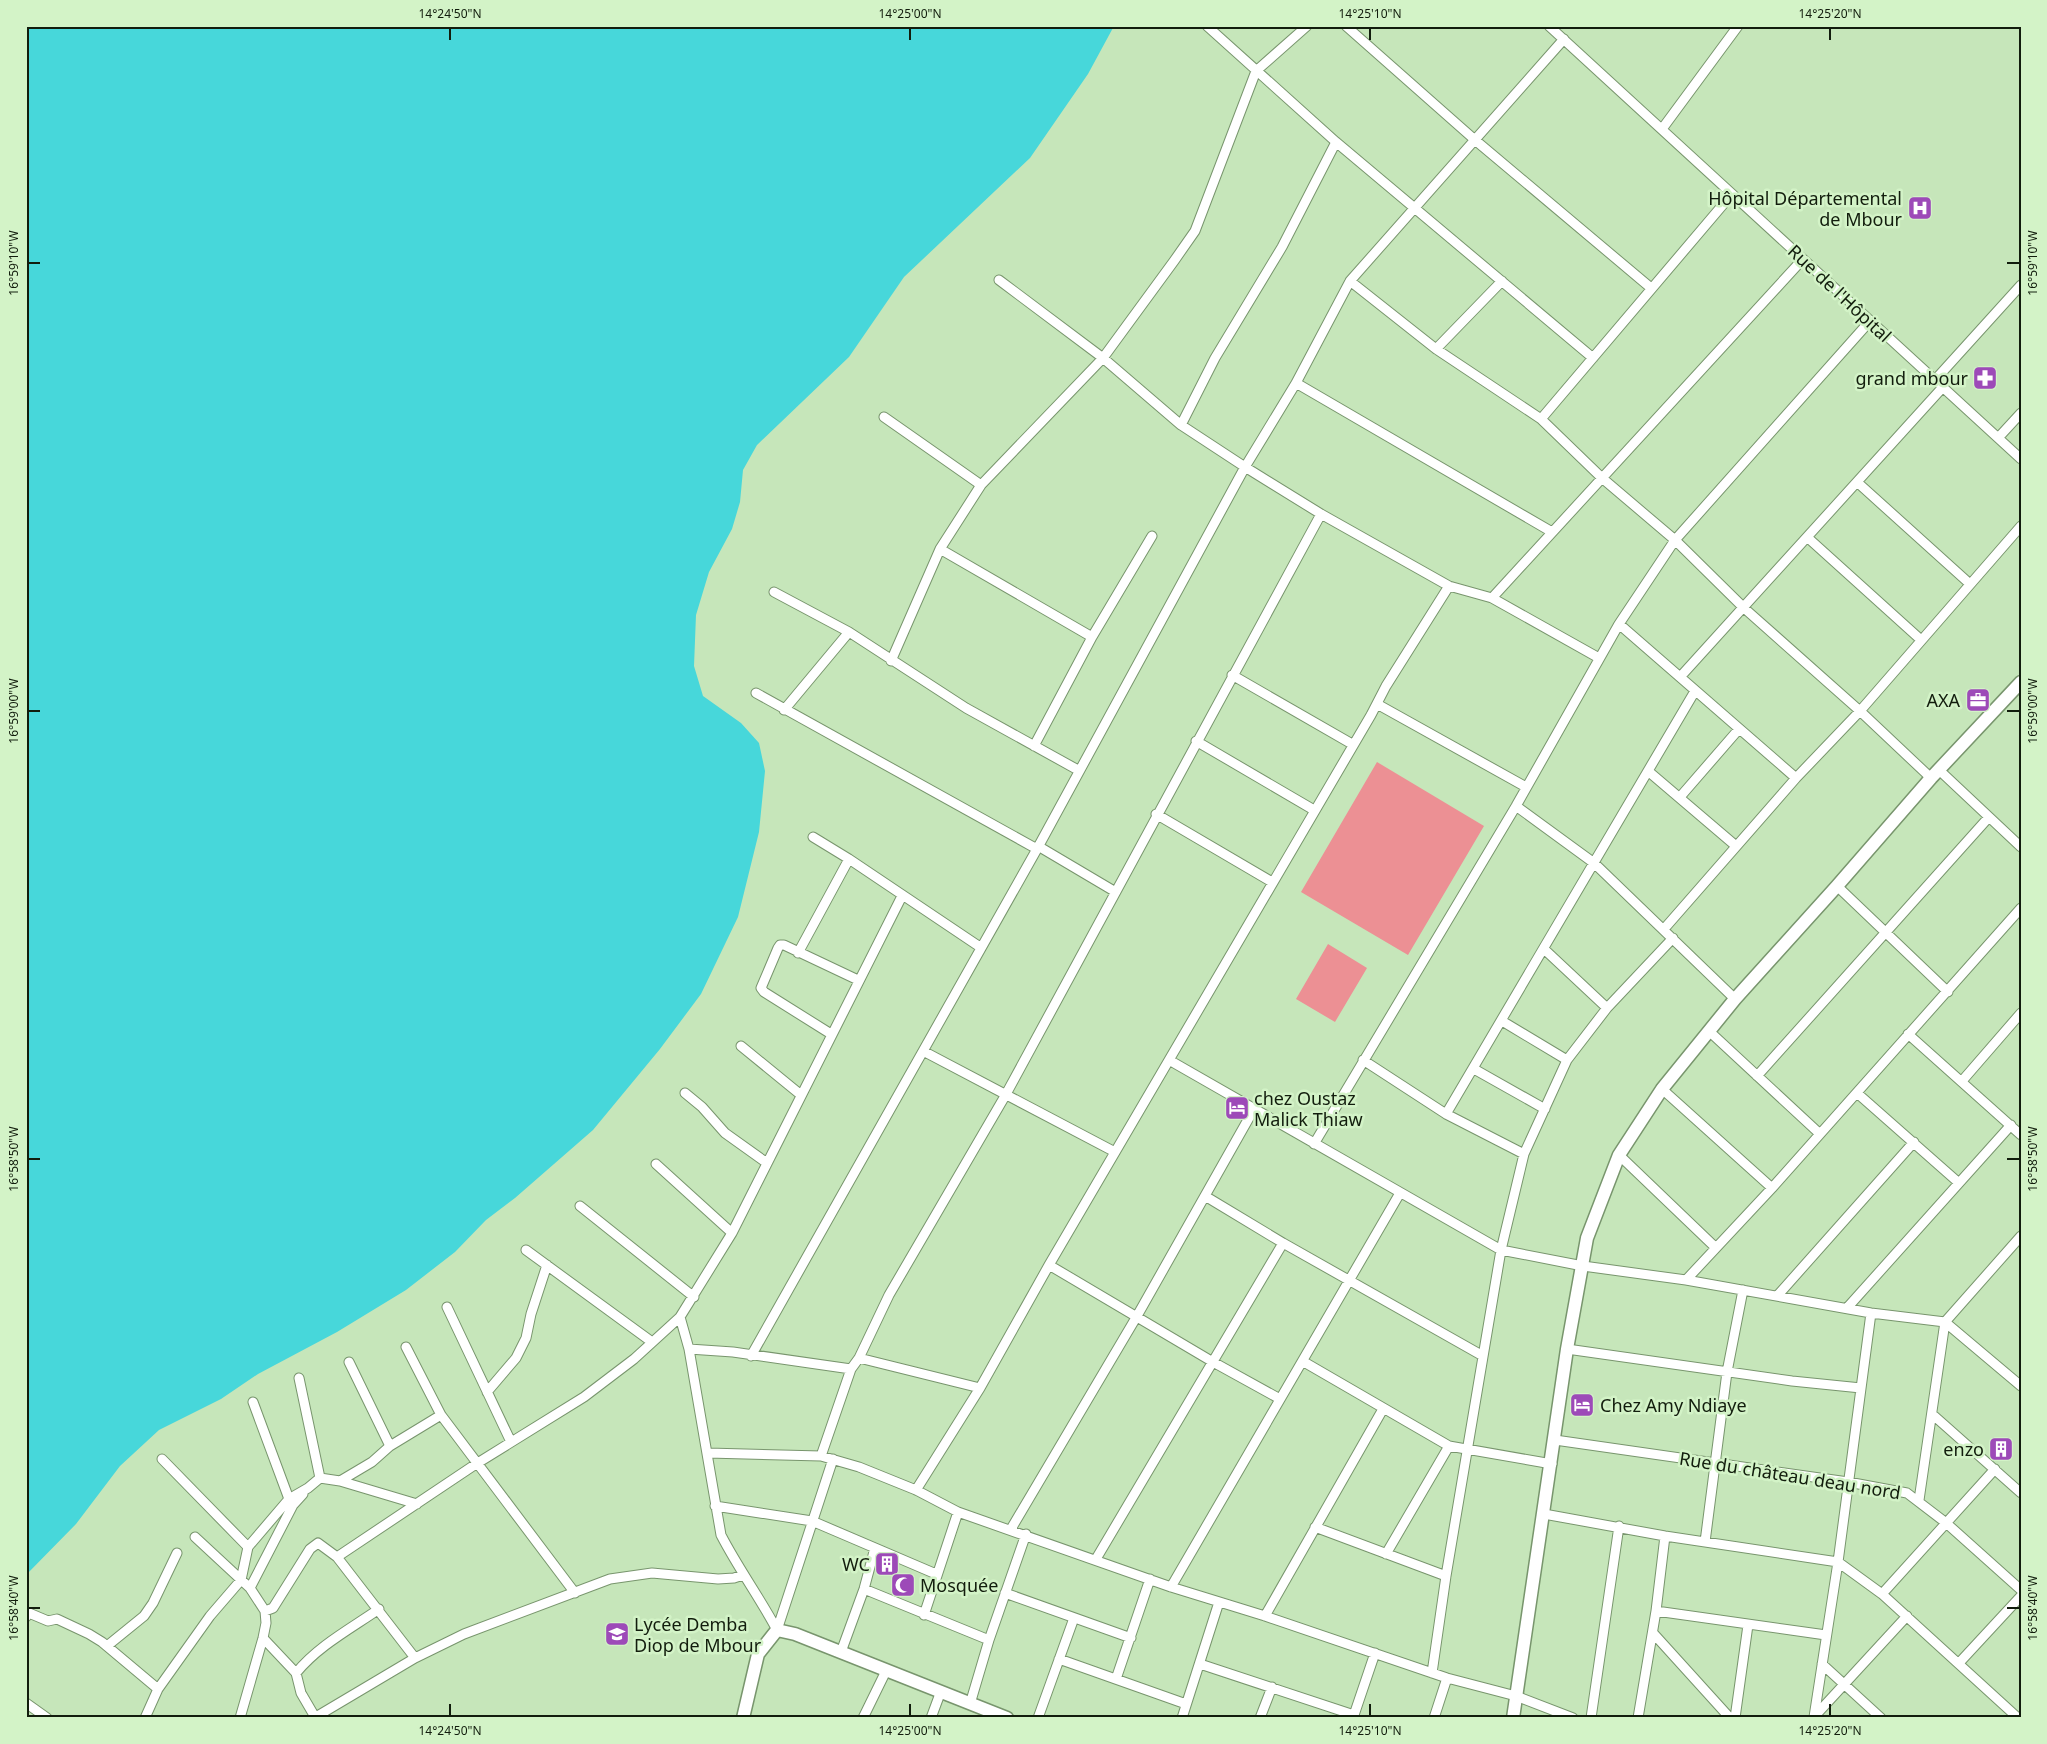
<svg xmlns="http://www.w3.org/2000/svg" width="2047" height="1744" font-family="'Noto Sans',sans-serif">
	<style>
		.green { fill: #ec9094 }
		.water { fill: #47d7da }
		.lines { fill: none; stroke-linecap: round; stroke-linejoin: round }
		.minor-casing { stroke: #78956d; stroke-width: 11 }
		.secondary-casing { stroke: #78956d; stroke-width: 15 }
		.minor { stroke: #fff; stroke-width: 9 }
		.secondary { stroke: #fff; stroke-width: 12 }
		.ticks { fill: none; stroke: #121d0d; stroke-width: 2 }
		.labels { text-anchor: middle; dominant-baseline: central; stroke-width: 5; stroke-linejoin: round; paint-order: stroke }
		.poi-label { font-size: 18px; fill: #121d0d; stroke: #d3f3c7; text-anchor: end }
		.street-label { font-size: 18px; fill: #121d0d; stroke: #d3f3c7 }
		.neatline { fill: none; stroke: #121d0d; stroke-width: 2 }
		.ticks-label { font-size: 12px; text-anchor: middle; fill: #121d0d }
	</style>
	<rect width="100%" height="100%" fill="#c6e6ba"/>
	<path class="green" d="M1377,762L1484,826L1408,955L1301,892Z
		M1328,944L1367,968L1335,1022L1296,999Z"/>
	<path class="water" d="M26,26H1114L1088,74L1030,158L904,277L849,357L757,445L743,470L740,502L732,529L709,572L696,615L694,666L703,696L741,723L759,743L765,771L759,832L738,917L701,994L660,1049L593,1130L515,1198L486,1220L455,1252L406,1290L337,1332L258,1374L221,1399L159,1430L120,1466L76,1524L26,1575Z"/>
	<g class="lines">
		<defs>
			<path id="minor" d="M1207,26L1336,142L1593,358
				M1346,26L1475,140L1651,288
				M1549,26L2021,459
				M1662,129L1738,26
				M999,280L1103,358L1181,425L1245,467L1321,514L1449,586L1492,598L1599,658
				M1350,281L1436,349L1541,419L1602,478L1675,540L1744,608L1860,711L1931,778
				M1436,349L1502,281
				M1935,380L2021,285
				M1296,383L1552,532
				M884,417L981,485
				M1541,419L1732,194
				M1181,425L1215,358L1282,247L1336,142
				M1998,438L2021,413
				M1857,482L1970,584
				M1807,537L1920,639
				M940,549L1092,637
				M774,592L849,632L966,708L1078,770
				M1492,598L1803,259
				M1619,624L1796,778
				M891,661L940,549L981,485L1103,358L1174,261L1195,231L1256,71L1307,26
				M1232,675L1352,744
				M1681,676L1943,387
				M756,693L1037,849
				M1377,704L1526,787
				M784,710L849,632
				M1196,741L1314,810
				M1034,746L1092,637L1152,536
				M1938,769L2021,847
				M1648,771L1736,846
				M1680,797L1739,729
				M1516,806L1594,863L1735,999
				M1156,814L1272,882
				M813,837L849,859L980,947
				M1038,846L1114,891
				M1837,886L1948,992
				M1664,929L1796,778L1860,711L2021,526
				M1544,949L1607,1008
				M798,953L849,859
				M1502,1021L1567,1060
				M1710,1032L1820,1134
				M831,1034L764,992L761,988L778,948L780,945H784L858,980
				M1908,1034L2021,1135
				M741,1046L801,1095
				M923,1051L1115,1152
				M1169,1060L1501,1250L1583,1266L1686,1280L1871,1313L1945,1322L2021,1386
				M1363,1060L1446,1114L1524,1154
				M1474,1069L1545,1109
				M1757,1076L1989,817
				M1962,1081L2021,1013
				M1662,1089L1772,1188
				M685,1093L702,1107L725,1133L767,1163
				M1857,1093L1959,1183
				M1446,1114L1695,691
				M1314,1144L1516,806L1619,624L1675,540L1870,321
				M1619,1155L1715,1247
				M656,1164L732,1233
				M1205,1196L1283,1243L1483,1356
				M580,1206L694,1297
				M526,1250L652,1342
				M1049,1265L1213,1362L1280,1399
				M1686,1280L1772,1188L2021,908
				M1778,1295L1914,1142
				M447,1307L511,1442
				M1847,1308L2011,1125
				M680,1317L689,1349L721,1535C738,1568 760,1598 777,1630
				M406,1347L441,1415L575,1593
				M689,1349L733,1352L851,1369
				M1567,1349L1792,1381L1861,1388
				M751,1356L1037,849L1245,467L1296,383L1350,281L1564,39
				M859,1358L980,1388
				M349,1362L390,1446
				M1304,1362L1449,1446L1552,1464
				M299,1378L320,1478
				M487,1392L516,1358L526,1338L531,1314L547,1265
				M253,1402L289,1499
				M1932,1414L2021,1493
				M1555,1440L1848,1482L1907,1493L1945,1522L2021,1590
				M708,1453L821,1456L859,1467L916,1490L958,1512L1171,1587L1265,1616L1447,1678L1516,1696L1573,1718
				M821,1456L851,1369L859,1358L889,1295L1005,1096L1321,514
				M162,1459L248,1547
				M340,1481L417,1504
				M916,1490L980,1388L1049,1265L1371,715L1386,686L1449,586
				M1919,1500L1945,1322L2021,1236
				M715,1506L812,1521L936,1574
				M1544,1514L1665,1536L1838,1562L1882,1594L2018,1718
				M1315,1527L1446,1576
				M1011,1529L1137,1316L1254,1109
				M195,1537L250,1588L265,1611L266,1623L263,1638L240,1718
				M1705,1542L1727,1372L1743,1290
				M1386,1554L1449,1446
				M337,1557L476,1464L584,1397L634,1359L680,1317L732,1233L902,896
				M1096,1559L1283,1243
				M1171,1587L1400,1193
				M250,1588L293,1505L303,1494
				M864,1589L989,1640
				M1005,1593L1131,1638
				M1882,1594L1995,1469
				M265,1611L273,1608L310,1549L318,1543L337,1557L415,1658
				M1656,1611L1826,1635
				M924,1615L958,1512
				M1265,1616L1383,1409
				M26,1617L29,1613L48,1621L57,1619L89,1634L102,1642L158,1689
				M777,1630L833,1459
				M1653,1633L1730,1718
				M263,1638L296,1673
				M107,1646L144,1616L153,1603L177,1553
				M841,1652L864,1589L875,1548
				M1059,1659L1186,1704
				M1959,1663L2021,1596
				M1200,1664L1354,1715
				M1822,1664L1881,1718
				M1432,1673L1446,1576L1501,1250L1524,1154L1567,1060L1607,1008L1673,938
				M1116,1679L1150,1579
				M26,1703L47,1718
				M970,1704L989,1640L1026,1534
				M315,1717L301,1693L296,1673C318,1646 350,1629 379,1609
				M1814,1717L1838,1562L1871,1313
				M1814,1717L1907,1616
				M145,1718L158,1689L210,1616L241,1580L248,1547L289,1499L308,1488L320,1478L340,1481L372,1462L390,1446L441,1415
				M314,1718L415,1658L464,1634L610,1579L652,1573L718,1579L734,1578L743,1575
				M863,1718L886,1671
				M931,1718L941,1691
				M1038,1718L1074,1618
				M1182,1718L1219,1602
				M1260,1718L1272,1687
				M1353,1718L1375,1653
				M1434,1718L1447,1678
				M1591,1718L1619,1526
				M1638,1718L1656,1611L1665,1536
				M1735,1718L1748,1625"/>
			<path id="secondary" d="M743,1718L758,1654L777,1630L795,1634L1007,1718
				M1513,1718L1567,1349L1587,1238L1619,1155L1662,1089L1735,999L1837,886L1931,778L2021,682"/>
		</defs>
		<use href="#minor" class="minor-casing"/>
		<use href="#secondary" class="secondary-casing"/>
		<use href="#minor" class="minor"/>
		<use href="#secondary" class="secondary"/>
	</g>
	<path class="ticks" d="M450,28V40M910,28V40M1370,28V40M1830,28V40M28,263H40M2007,263H2020M28,711H40M2007,711H2020M28,1159H40M2007,1159H2020M28,1608H40M2007,1608H2020M450,1704V1716M910,1704V1716M1370,1704V1716M1830,1704V1716"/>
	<defs>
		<symbol id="hospital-square" viewBox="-11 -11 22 22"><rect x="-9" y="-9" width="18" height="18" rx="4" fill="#9d4ab8" stroke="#d3f3c7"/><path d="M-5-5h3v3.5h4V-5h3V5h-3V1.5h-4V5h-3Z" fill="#fff"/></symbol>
		<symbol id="pharmacy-square" viewBox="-11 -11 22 22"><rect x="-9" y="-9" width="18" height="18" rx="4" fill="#9d4ab8" stroke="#d3f3c7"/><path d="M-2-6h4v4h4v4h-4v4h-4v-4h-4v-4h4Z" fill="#fff"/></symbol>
		<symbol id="office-square" viewBox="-11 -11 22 22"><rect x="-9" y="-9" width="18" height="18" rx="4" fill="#9d4ab8" stroke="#d3f3c7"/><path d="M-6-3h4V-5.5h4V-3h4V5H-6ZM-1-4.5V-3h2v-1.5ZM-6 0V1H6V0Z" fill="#fff"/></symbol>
		<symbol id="hotel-square" viewBox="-11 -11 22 22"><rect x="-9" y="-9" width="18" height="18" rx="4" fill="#9d4ab8" stroke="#d3f3c7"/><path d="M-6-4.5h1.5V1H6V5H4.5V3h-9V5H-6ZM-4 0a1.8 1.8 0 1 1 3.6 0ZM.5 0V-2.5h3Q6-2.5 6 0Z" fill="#fff"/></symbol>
		<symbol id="building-square" viewBox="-11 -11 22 22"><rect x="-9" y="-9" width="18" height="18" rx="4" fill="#9d4ab8" stroke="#d3f3c7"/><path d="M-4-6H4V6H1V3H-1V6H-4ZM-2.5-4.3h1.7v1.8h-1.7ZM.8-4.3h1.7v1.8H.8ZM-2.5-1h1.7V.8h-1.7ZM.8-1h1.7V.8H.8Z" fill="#fff"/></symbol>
		<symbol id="mosque-square" viewBox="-11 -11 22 22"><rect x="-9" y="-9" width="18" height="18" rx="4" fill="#9d4ab8" stroke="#d3f3c7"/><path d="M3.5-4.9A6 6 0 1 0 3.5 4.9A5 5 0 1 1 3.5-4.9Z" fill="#fff"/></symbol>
		<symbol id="school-square" viewBox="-11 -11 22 22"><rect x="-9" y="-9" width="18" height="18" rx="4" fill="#9d4ab8" stroke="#d3f3c7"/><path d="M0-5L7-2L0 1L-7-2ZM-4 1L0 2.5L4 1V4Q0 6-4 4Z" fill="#fff"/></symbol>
	</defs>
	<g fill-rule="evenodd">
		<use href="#hospital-square" x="1906" y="194" width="28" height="28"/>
		<use href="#pharmacy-square" x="1971" y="364" width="28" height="28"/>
		<use href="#office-square" x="1964" y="686" width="28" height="28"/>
		<use href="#hotel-square" x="1223" y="1094" width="28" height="28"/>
		<use href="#hotel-square" x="1568" y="1391" width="28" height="28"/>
		<use href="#building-square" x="1987" y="1435" width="28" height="28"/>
		<use href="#building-square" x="873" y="1550" width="28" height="28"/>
		<use href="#mosque-square" x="889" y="1571" width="28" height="28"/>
		<use href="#school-square" x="603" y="1620" width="28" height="28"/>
	</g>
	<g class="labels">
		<g class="poi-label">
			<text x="1902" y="198">Hôpital Départemental<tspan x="1902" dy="21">de Mbour</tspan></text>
			<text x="1968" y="378">grand mbour</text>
			<text x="1960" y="700">AXA</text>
			<text x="1254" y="1098" text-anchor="start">chez Oustaz<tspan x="1254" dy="21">Malick Thiaw</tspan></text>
			<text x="1600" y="1405" text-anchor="start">Chez Amy Ndiaye</text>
			<text x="1984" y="1449">enzo</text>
			<text x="870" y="1564">WC</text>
			<text x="920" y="1585" text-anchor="start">Mosquée</text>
			<text x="634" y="1624" text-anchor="start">Lycée Demba<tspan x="634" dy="21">Diop de Mbour</tspan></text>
		</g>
		<g class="street-label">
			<text transform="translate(1840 293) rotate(43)">Rue de l'Hôpital</text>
			<text transform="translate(1790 1475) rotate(9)">Rue du château deau nord</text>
		</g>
	</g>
	<rect width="2047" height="1744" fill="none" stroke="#d3f3c7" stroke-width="55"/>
	<rect x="28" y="28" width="1992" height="1688" class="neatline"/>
	<g class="ticks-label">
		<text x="450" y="18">14°24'50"N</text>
		<text x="910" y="18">14°25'00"N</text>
		<text x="1370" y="18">14°25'10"N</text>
		<text x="1830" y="18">14°25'20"N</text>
		<text transform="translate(2033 263) rotate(-90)" y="4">16°59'10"W</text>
		<text transform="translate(14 263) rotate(-90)" y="4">16°59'10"W</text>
		<text transform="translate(2033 711) rotate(-90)" y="4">16°59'00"W</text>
		<text transform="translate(14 711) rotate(-90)" y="4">16°59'00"W</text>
		<text transform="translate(2033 1159) rotate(-90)" y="4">16°58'50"W</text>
		<text transform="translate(14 1159) rotate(-90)" y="4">16°58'50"W</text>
		<text transform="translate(14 1608) rotate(-90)" y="4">16°58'40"W</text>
		<text transform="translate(2033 1608) rotate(-90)" y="4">16°58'40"W</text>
		<text x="450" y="1735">14°24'50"N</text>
		<text x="910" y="1735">14°25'00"N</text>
		<text x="1370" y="1735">14°25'10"N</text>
		<text x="1830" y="1735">14°25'20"N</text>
	</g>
</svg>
